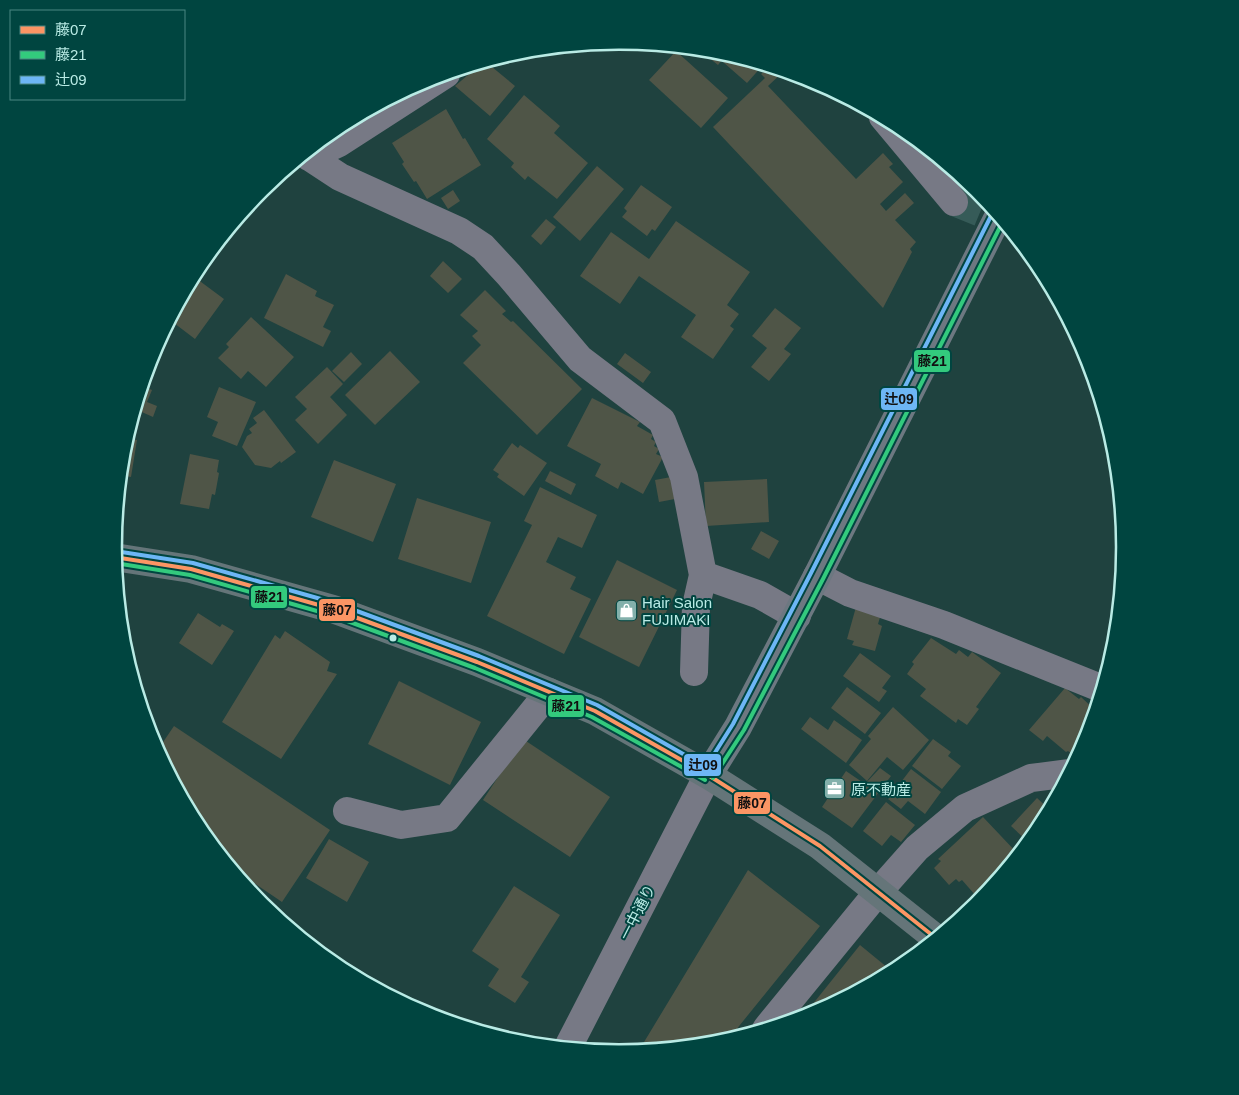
<svg xmlns="http://www.w3.org/2000/svg" width="1239" height="1095" font-family="Helvetica,'Noto Sans JP',sans-serif">
	<style>
		.building { fill: #4f5547 }
		.lines { fill: none; stroke-linecap: round; stroke-linejoin: round }
		.minor-tunnel { stroke: #365b58; stroke-width: 28; stroke-dasharray: 28 14; stroke-linecap: butt }
		.minor { stroke: #777985; stroke-width: 28 }
		.major { stroke: #6d7881; stroke-width: 28 }
		.highway { stroke: #657579; stroke-width: 28 }
		.bus-1-casing { stroke: #004540; stroke-width: 8 }
		.bus-2-casing { stroke: #004540; stroke-width: 8 }
		.bus-3-casing { stroke: #004540; stroke-width: 8 }
		.bus-1 { stroke: #fb9564; stroke-width: 4 }
		.bus-2 { stroke: #33ca7d; stroke-width: 4 }
		.bus-3 { stroke: #6db6f5; stroke-width: 4 }
		.bus-dot { fill: #b9ebe5; stroke: #004540; stroke-width: 2 }
		.labels { text-anchor: middle; dominant-baseline: central; stroke-width: 4; stroke-linejoin: round; paint-order: stroke }
		.poi-label { font-size: 15px; fill: #b9ebe5; stroke: #004540; text-anchor: start }
		.street-label { font-size: 15px; fill: #b9ebe5; stroke: #004540 }
		.rim { fill: none; stroke: #b9ebe5; stroke-width: 2.5 }
		.line-badge { stroke: #004540; stroke-width: 2 }
		.pale-badge-label { font-size: 14px; text-anchor: middle; font-weight: bold; fill: #111 }
	</style>
	<rect width="100%" height="100%" fill="#1f423f"/>
	<path class="building" d="M698,49L719,51L727,54L718,65Z
		M676,51L728,98L701,128L649,80Z
		M730,54L763,65L747,83L723,62Z
		M486,62L515,86L490,116L455,86L482,63Z
		M770,67L784,71L768,86L856,179L883,153L893,164L889,167L903,182L880,204L886,211L905,193L914,203L895,220L916,242L910,249L912,252L883,308L713,127L765,78L761,74Z
		M524,95L560,126L554,133L588,163L557,199L528,176L525,180L511,167L514,163L487,139Z
		M446,109L463,139L465,138L481,165L427,199L416,181L414,182L402,164L404,162L392,143Z
		M597,166L624,189L580,241L553,217Z
		M283,172L264,199L258,194L262,189Z
		M641,185L672,207L655,231L652,229L647,236L622,217L627,211L624,208Z
		M453,190L460,201L448,209L441,198Z
		M546,219L556,227L541,245L531,236Z
		M676,221L750,272L727,305L739,314L730,326L734,329L713,359L681,337L696,315L639,276L620,304L580,276L611,232L649,259Z
		M443,261L462,279L448,293L430,276Z
		M286,274L317,291L315,296L334,305L323,327L331,331L323,347L264,318Z
		M193,276L224,299L195,339L170,320Z
		M485,290L506,311L502,314L511,322L513,321L582,389L537,435L463,363L481,345L472,336L478,331L460,315Z
		M775,308L801,328L784,349L791,354L769,381L751,367L767,348L752,336Z
		M251,317L294,357L266,387L248,371L241,379L218,358L229,347L226,344Z
		M390,351L420,382L375,425L345,395Z
		M351,352L362,364L344,382L332,371Z
		M625,353L651,372L643,383L617,364Z
		M327,367L343,384L330,397L347,415L318,444L295,420L307,409L295,397Z
		M142,386L152,390L147,402L157,406L153,417L135,409Z
		M219,387L256,402L237,446L212,436L218,422L207,417Z
		M592,398L640,422L637,426L653,435L651,439L656,442L654,446L659,449L656,454L663,457L643,494L621,482L618,489L595,476L601,464L567,446Z
		M264,410L296,452L281,463L280,461L271,468L255,465L242,447L247,436L252,433L249,429L257,423L253,418Z
		M126,438L137,440L131,477L120,475L123,448Z
		M512,443L518,448L520,445L547,463L524,496L497,477L499,474L493,470Z
		M190,454L219,460L217,472L219,473L215,495L212,494L209,509L180,504Z
		M334,460L396,484L373,542L311,517Z
		M550,471L576,484L571,495L545,481Z
		M671,477L675,499L659,502L655,480Z
		M767,479L769,522L706,526L704,482Z
		M540,487L597,515L582,548L558,537L546,562L576,577L570,589L591,599L564,654L487,616L532,525L524,521Z
		M417,498L491,522L471,583L398,559Z
		M761,531L779,541L769,559L751,549Z
		M617,560L677,590L639,667L579,637Z
		M856,607L881,614L878,624L882,626L875,651L852,645L854,641L847,639Z
		M198,613L220,627L222,624L234,631L212,665L179,643Z
		M285,631L330,662L327,671L337,674L281,759L222,722L275,635L280,639Z
		M931,638L956,654L959,650L968,657L972,652L1001,673L976,707L979,709L967,725L958,719L956,723L920,696L926,689L907,674L914,664L912,662Z
		M860,653L891,676L882,688L887,691L879,702L843,676Z
		M399,681L481,722L450,785L368,744Z
		M847,687L881,713L865,734L831,708Z
		M1065,688L1079,699L1081,697L1096,711L1087,741L1078,759L1068,751L1066,752L1047,736L1043,741L1029,730Z
		M893,707L929,740L903,770L887,757L867,781L849,765L871,739L868,736Z
		M810,717L828,730L834,720L862,740L846,763L801,729Z
		M174,726L330,830L282,902L229,866L198,829L157,751Z
		M523,739L610,797L570,857L483,800Z
		M933,739L951,752L948,756L961,766L942,789L912,766Z
		M880,768L891,776L852,828L822,807L846,771L865,784Z
		M911,769L941,792L925,814L908,801L901,809L888,799Z
		M1037,798L1050,810L1040,829L1029,843L1011,826Z
		M886,802L915,825L901,842L891,835L882,846L863,831Z
		M983,817L1019,855L976,896L962,880L959,882L956,879L949,885L934,868L941,861L938,859Z
		M329,839L369,862L347,902L306,878Z
		M748,870L820,926L727,1041L718,1044L638,1052Z
		M514,886L560,915L521,977L529,982L515,1003L488,986L499,969L472,951Z
		M860,945L888,968L877,981L807,1017L804,1015Z"/>
	<g class="lines">
		<path class="minor-tunnel" d="M954,202L1005,223"/>
		<path class="minor" d="M883,117L954,202
			M305,154L340,177L459,231L483,247L509,275L580,359L662,421L684,477L703,575L760,595L797,616
			M309,157L339,143L446,74
			M817,576L850,593L944,625L1103,689
			M694,672L696,606L703,575
			M347,811L401,825L447,818L549,692
			M766,1029L878,892L917,848L965,808L1031,778L1070,773
			M567,1049L708,775"/>
		<path class="major" d="M708,775L738,727L817,576L999,215"/>
		<path class="highway" d="M114,557L191,569L333,609L477,662L595,711L708,775L820,846L937,939"/>
		<defs>
			<path id="bus-1" d="M114,557L191,569L333,609L477,662L595,711L708,775L820,846L937,939"/>
			<path id="bus-2" d="M115,563L190,575L331,615L475,668L592,717L705,780
				M713,778L744,730L823,579L1003,221"/>
			<path id="bus-3" d="M115,551L193,563L335,603L479,656L597,705L706,767L733,724L811,573L993,212"/>
		</defs>
		<use href="#bus-1" class="bus-1-casing"/>
		<use href="#bus-2" class="bus-2-casing"/>
		<use href="#bus-3" class="bus-3-casing"/>
		<use href="#bus-1" class="bus-1"/>
		<use href="#bus-2" class="bus-2"/>
		<use href="#bus-3" class="bus-3"/>
	</g>
	<defs>
		<symbol id="shop-square" viewBox="-11 -11 22 22"><rect x="-9" y="-9" width="18" height="18" rx="4" fill="#83b0ab" stroke="#004540"/><path d="M-5-2.5h2.3a2.7 3.5 0 0 1 5.4 0H5L5.5 6h-11ZM-1.5-2.5h3a1.5 2.3 0 0 0-3 0Z" fill="#fff"/></symbol>
		<symbol id="office-square" viewBox="-11 -11 22 22"><rect x="-9" y="-9" width="18" height="18" rx="4" fill="#83b0ab" stroke="#004540"/><path d="M-6-3h4V-5.5h4V-3h4V5H-6ZM-1-4.5V-3h2v-1.5ZM-6 0V1H6V0Z" fill="#fff"/></symbol>
	</defs>
	<g fill-rule="evenodd">
		<use href="#shop-square" x="614" y="598" width="25" height="25"/>
		<use href="#office-square" x="822" y="776" width="25" height="25"/>
	</g>
	<circle class="bus-dot" cx="393" cy="638" r="4.5"/>
	<g class="labels">
		<g class="poi-label">
			<text x="642" y="602">Hair Salon<tspan x="642" dy="17">FUJIMAKI</tspan></text>
			<text x="851" y="789">原不動産</text>
		</g>
		<g class="street-label">
			<text transform="translate(637 912) rotate(-63)">一中通り</text>
		</g>
	</g>
	<path d="M0 0H1239V1095H0ZM122 547a497 497 0 1 1 994 0a497 497 0 1 1-994 0Z" fill="#004540" fill-rule="evenodd"/>
	<path class="rim" d="M122 547a497 497 0 1 1 994 0a497 497 0 1 1-994 0Z"/>
	<g class="line-badge">
		<rect x="913" y="349" width="38" height="24" rx="5" fill="#33ca7d"/>
		<rect x="880" y="387" width="38" height="24" rx="5" fill="#6db6f5"/>
		<rect x="250" y="585" width="38" height="24" rx="5" fill="#33ca7d"/>
		<rect x="318" y="598" width="38" height="24" rx="5" fill="#fb9564"/>
		<rect x="547" y="694" width="38" height="24" rx="5" fill="#33ca7d"/>
		<rect x="683" y="753" width="39" height="24" rx="5" fill="#6db6f5"/>
		<rect x="733" y="791" width="38" height="24" rx="5" fill="#fb9564"/>
	</g>
	<g class="pale-badge-label">
		<text x="932" y="366">藤21</text>
		<text x="899" y="404">辻09</text>
		<text x="269" y="602">藤21</text>
		<text x="337" y="615">藤07</text>
		<text x="566" y="711">藤21</text>
		<text x="703" y="770">辻09</text>
		<text x="752" y="808">藤07</text>
	</g>
	<rect x="10" y="10" width="175" height="90" fill="#004540" stroke="#4a8782"/>
	<rect x="20" y="26" width="25" height="8" fill="#fb9564" stroke="#4a8782"/>
	<text x="55" y="35" font-size="15" fill="#b9ebe5">藤07</text>
	<rect x="20" y="51" width="25" height="8" fill="#33ca7d" stroke="#4a8782"/>
	<text x="55" y="60" font-size="15" fill="#b9ebe5">藤21</text>
	<rect x="20" y="76" width="25" height="8" fill="#6db6f5" stroke="#4a8782"/>
	<text x="55" y="85" font-size="15" fill="#b9ebe5">辻09</text>
</svg>
